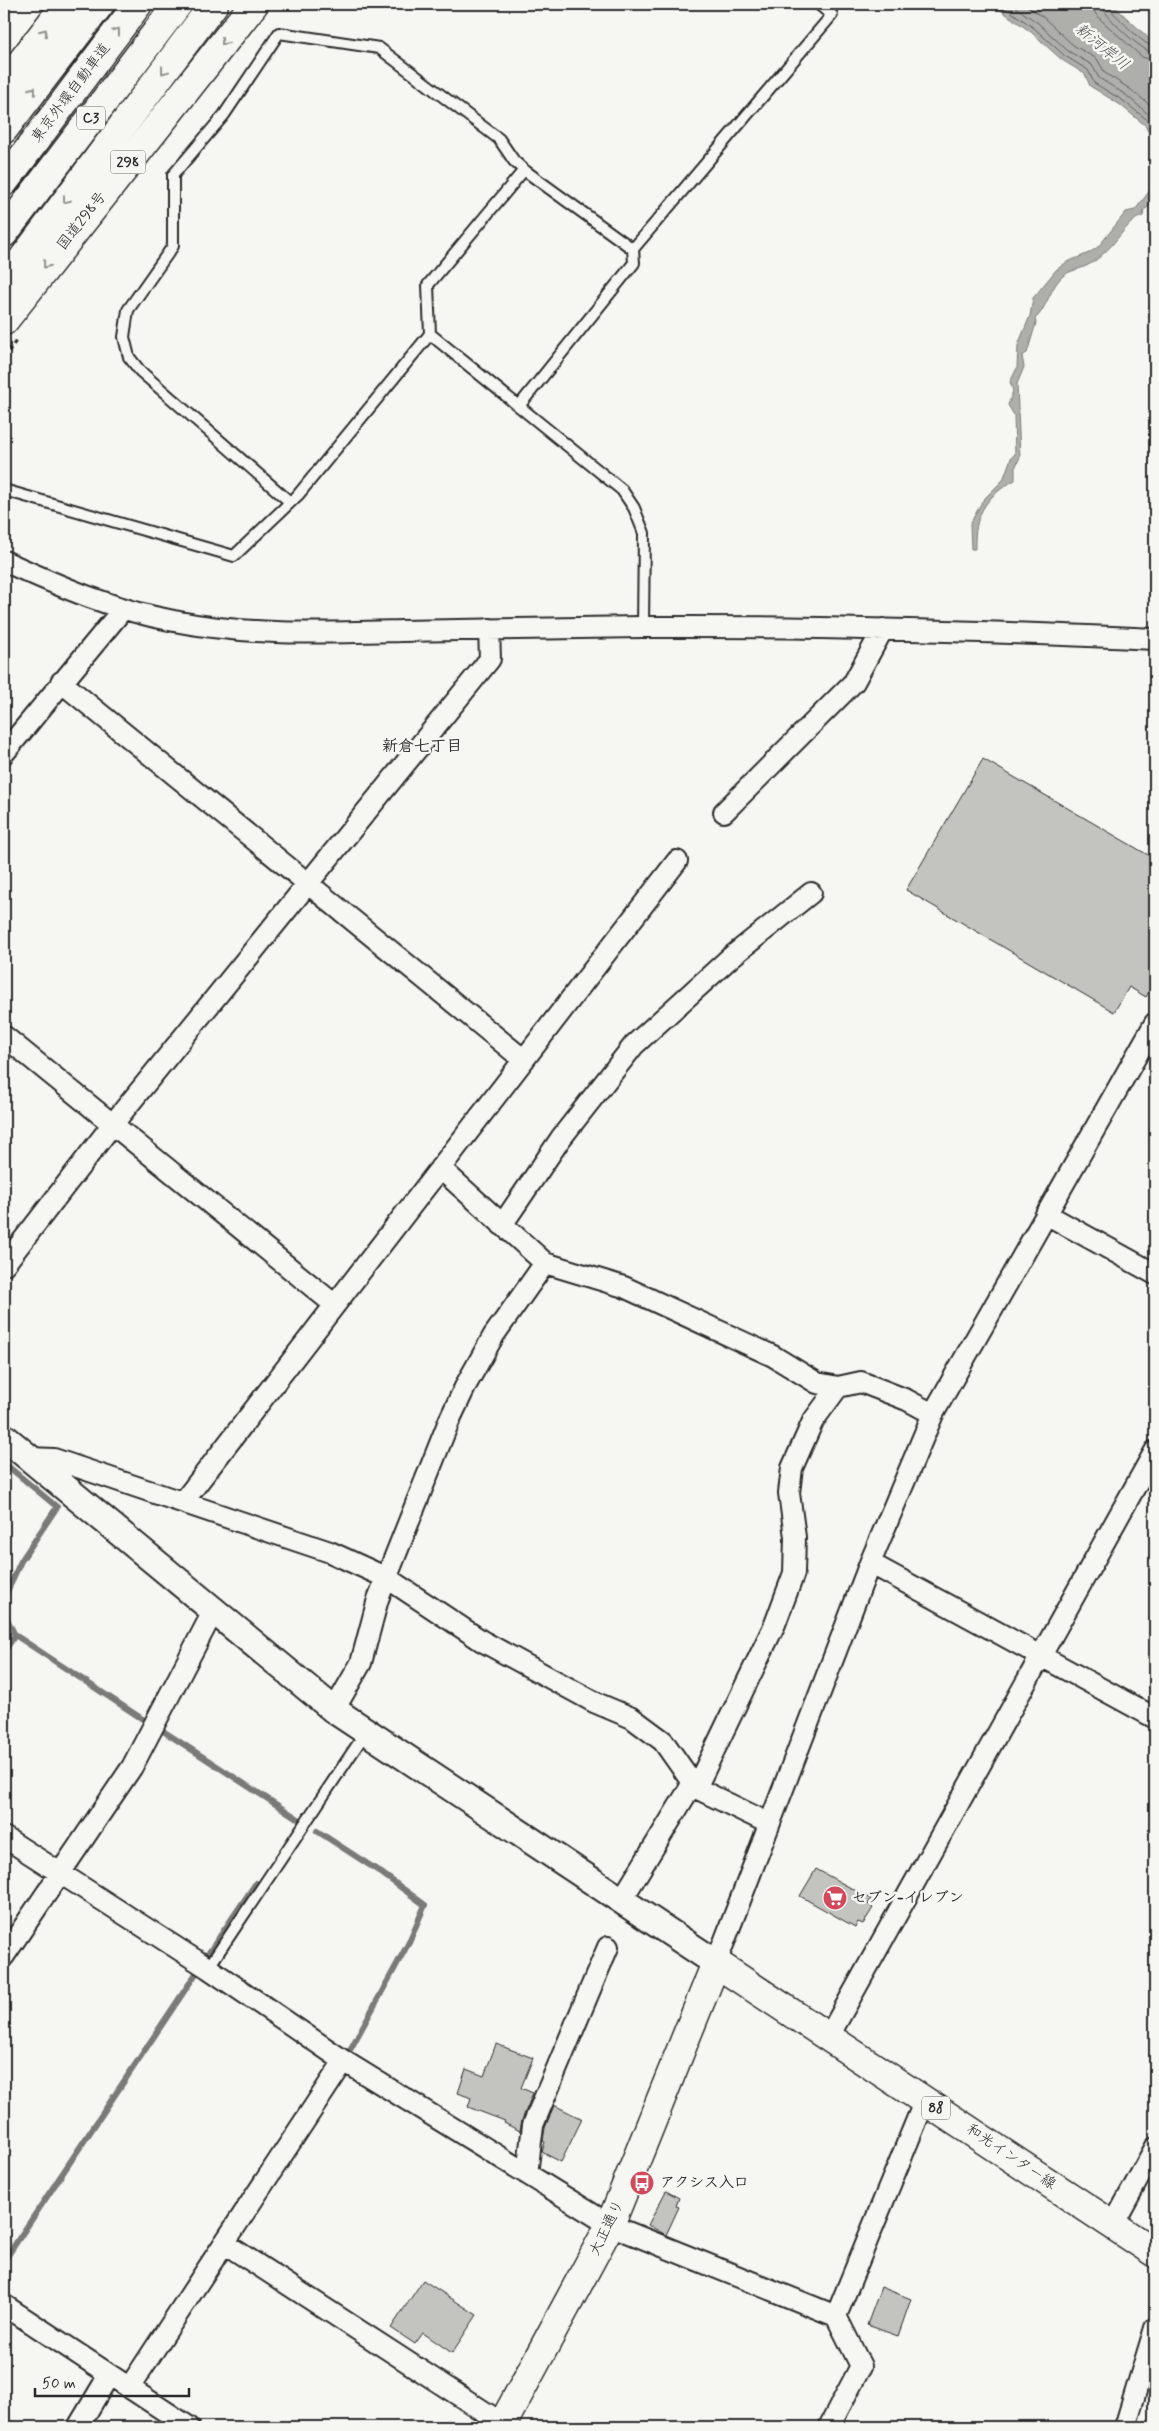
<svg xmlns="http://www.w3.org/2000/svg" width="1159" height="2431" font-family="Mynerve,'Klee One',sans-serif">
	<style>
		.water { fill: #aeaeab; stroke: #7a7a78 }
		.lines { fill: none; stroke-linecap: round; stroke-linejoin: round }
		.shore { stroke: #5f5f5e; stroke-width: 1 }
		.stream { stroke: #7a7a78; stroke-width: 6 }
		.building { fill: #c3c3c0; stroke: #2b2b2b }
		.service-casing { stroke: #2b2b2b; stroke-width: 14 }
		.minor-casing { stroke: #2b2b2b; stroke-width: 24 }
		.tertiary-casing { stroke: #2b2b2b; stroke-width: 30 }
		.primary-casing { stroke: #2b2b2b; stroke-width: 31 }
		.trunk-casing { stroke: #2b2b2b; stroke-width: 31 }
		.motorway-casing { stroke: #2b2b2b; stroke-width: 31 }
		.path { stroke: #2b2b2b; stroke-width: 3; stroke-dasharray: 4 4; stroke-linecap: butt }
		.service { stroke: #f6f6f2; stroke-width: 10 }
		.minor { stroke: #f6f6f2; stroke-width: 20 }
		.tertiary { stroke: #f6f6f2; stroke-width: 26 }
		.primary { stroke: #f6f6f2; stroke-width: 28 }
		.trunk { stroke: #f6f6f2; stroke-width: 28 }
		.motorway { stroke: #f6f6f2; stroke-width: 28 }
		.oneway { stroke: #90908e }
		.labels { text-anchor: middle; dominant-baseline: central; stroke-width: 5; stroke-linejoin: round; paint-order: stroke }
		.shield { fill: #f6f6f2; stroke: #686867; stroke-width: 1 }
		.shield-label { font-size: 14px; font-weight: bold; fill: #2b2b2b }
		.street-label { font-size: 15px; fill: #2b2b2b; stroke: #f6f6f2 }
		.poi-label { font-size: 15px; font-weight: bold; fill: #2b2b2b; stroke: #f6f6f2; text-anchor: start }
		.water-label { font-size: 16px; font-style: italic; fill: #525251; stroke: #f6f6f2 }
		.neighbourhood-label { font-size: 16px; font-weight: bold; fill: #2b2b2b; stroke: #f6f6f2 }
	</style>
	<rect width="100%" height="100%" fill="#f6f6f2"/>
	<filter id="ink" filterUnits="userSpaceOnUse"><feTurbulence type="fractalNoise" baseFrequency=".02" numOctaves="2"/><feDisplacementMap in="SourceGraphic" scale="10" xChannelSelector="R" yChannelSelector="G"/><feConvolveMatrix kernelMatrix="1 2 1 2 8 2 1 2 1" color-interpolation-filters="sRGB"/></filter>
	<g filter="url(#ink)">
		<path class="water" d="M992,4H1110L1115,7L1155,44V148L1146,126L1119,104L1090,86L1085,74L1062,60L1031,32Z
			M1155,179V202L1144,210L1143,216C1130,218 1116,243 1105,252C1100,257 1093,263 1086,266C1076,271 1067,270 1059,280C1049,292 1046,309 1035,319L1036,323L1027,353L1022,356L1024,367L1017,384L1020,457L1015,468V480C985,497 974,515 975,549H971L970,524L983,500L1003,480L1011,458L1015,454L1014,415L1008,405L1013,391L1010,382L1017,368L1018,345L1030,316L1033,298L1056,270L1067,262L1089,253L1098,247L1126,212L1135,210L1152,188Z"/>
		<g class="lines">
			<path class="shore" d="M1000,4L1034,28L1065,56L1088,70L1094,83L1122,100L1150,122L1155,136
				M1011,4L1038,23L1068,51L1092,65L1099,78L1126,95L1155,120
				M1024,4L1043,17L1073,45L1097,59L1105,73L1130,89L1155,109
				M1094,4L1095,13L1100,19L1142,57L1155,61
				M1101,4C1102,15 1144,53 1155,54
				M1107,4L1109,9C1120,18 1143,46 1155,47"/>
			<path class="stream" d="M4,1463L57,1507L21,1561L4,1598
				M4,1613L15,1635L144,1720
				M4,1652L15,1635
				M160,1729L300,1820
				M317,1831L380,1872L425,1905L408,1944L350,2050
				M208,1954L256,1883
				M4,2261L195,1975"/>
		</g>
		<path class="building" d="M983,759L1155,859V981L1146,997L1129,987L1114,1012L906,890Z
			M816,1869L871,1899L868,1904L873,1908L863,1924L858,1922L855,1927L800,1896Z
			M496,2044L533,2058L521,2088L533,2093L522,2120L520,2131L504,2123L505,2121L468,2107L471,2098L458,2093L466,2069L484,2076Z
			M554,2105L582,2119L561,2162L542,2152L545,2142L543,2141L545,2128Z
			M666,2191L679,2198L676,2206L679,2207L666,2235L648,2225Z
			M423,2280L477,2315L452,2353L423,2333L415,2344L391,2328Z
			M881,2287L911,2299L898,2336L867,2325Z"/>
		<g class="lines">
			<defs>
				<path id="service" d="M633,249L832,15L818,4
					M430,334L428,285L524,170L633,249L634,263L519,406
					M4,490L234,556L298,495L430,334L622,490L634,508L644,533L643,627
					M290,502L140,371L129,357L124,337L128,310L173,246V175L224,115L279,33L379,48L499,139L514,161L524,170
					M208,1968L366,1732"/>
				<path id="minor" d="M4,561C59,586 114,610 174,621C249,636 326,633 401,631C481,629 561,628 641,627C812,626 984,631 1155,639
					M61,682L524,1060
					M4,753L123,609
					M724,812L854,682L883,629
					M4,1036L335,1305
					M440,1168L545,1263L624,1287L773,1356L817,1383L838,1387L861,1382L907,1400L933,1414
					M1046,1214L1155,1274
					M502,1225L561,1138L634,1045L731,957L811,893
					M4,1265L112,1125L490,659L489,629
					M29,1458L54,1459L330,1552L387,1578L482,1641L594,1702L632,1718L663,1741L696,1788L768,1823
					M183,1502L677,861
					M870,1563L1155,1718
					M334,1710L361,1663L378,1599L449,1421L467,1383L494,1335L545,1263
					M696,1788L775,1624L794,1573L795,1537L789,1493L792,1468L813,1421L838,1387
					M4,1837L208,1968L344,2061L610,2225L836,2316
					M621,1901L693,1783
					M4,1956L132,1767L214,1610
					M716,1963L870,1563L933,1414L1155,1023
					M829,2036L1155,1451
					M527,2174L533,2125L608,1947
					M1113,2225L1155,2148
					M224,2243L503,2424
					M4,2305L189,2427
					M129,2388L344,2061
					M78,2427L109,2375
					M829,2427L861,2366L836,2316L925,2100
					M1125,2427L1155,2328"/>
				<path id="tertiary" d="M4,1437L334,1710L716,1963"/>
				<path id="primary" d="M501,2427L610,2225L716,1963L1155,2253"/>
				<path id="trunk" d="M4,85L66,4
					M4,321L254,4"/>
				<path id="motorway" d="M4,129L100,4
					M4,182L138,4
					M4,233L178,4
					M4,284L214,4"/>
			</defs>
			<use href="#service" class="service-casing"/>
			<use href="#minor" class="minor-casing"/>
			<use href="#tertiary" class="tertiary-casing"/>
			<use href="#primary" class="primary-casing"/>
			<use href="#trunk" class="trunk-casing"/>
			<use href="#motorway" class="motorway-casing"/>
			<path class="path" d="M4,358L16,341"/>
			<use href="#service" class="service"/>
			<use href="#minor" class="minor"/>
			<use href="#tertiary" class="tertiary"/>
			<use href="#primary" class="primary"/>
			<use href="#trunk" class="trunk"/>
			<use href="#motorway" class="motorway"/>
		</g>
		<defs><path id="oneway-chevron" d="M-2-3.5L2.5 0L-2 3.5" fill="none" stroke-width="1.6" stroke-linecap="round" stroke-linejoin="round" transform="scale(1.25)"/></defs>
		<g class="oneway">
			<use href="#oneway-chevron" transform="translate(117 31) rotate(-53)"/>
			<use href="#oneway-chevron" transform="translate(44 32) rotate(-52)"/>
			<use href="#oneway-chevron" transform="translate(224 42) rotate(128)"/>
			<use href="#oneway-chevron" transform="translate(164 71) rotate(127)"/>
			<use href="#oneway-chevron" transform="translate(33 90) rotate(-52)"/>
			<use href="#oneway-chevron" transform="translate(66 200) rotate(127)"/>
			<use href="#oneway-chevron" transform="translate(46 265) rotate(128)"/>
		</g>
	</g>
	<defs>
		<symbol id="supermarket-disc" viewBox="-11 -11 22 22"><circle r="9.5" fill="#d1495b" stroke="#f6f6f2"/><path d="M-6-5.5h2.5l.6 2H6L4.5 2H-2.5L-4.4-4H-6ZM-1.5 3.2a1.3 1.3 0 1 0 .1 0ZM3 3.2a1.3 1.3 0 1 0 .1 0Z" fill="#fff"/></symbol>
		<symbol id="bus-disc" viewBox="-11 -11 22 22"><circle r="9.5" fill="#d1495b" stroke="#f6f6f2"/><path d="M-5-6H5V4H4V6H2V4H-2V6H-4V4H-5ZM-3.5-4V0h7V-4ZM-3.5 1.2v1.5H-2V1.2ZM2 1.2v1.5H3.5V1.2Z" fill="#fff"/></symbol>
	</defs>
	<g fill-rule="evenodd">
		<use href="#supermarket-disc" x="821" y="1884" width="28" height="28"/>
		<use href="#bus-disc" x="628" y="2169" width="28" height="28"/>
	</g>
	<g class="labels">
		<g class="shield">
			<rect x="77" y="106.5" width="28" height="23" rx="4"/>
			<rect x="110.5" y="150.5" width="35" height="23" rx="4"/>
			<rect x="922" y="2096.5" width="28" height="23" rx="4"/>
		</g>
		<g class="shield-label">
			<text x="91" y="118">C3</text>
			<text x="128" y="162">298</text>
			<text x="936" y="2108">88</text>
		</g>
		<g class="street-label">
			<text transform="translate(71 93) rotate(-53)">東京外環自動車道</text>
			<text transform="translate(82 221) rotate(-52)">国道298号</text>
			<text transform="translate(1011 2157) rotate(34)">和光インター線</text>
			<text transform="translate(607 2228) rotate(-64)">大正通り</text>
		</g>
		<g class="poi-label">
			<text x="852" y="1898">セブン-イレブン</text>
			<text x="660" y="2183">アクシス入口</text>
		</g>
		<g class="water-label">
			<text transform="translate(1102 47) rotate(39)">新河岸川</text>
		</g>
		<g class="neighbourhood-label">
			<text x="422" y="746">新倉七丁目</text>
		</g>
	</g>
	<rect width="1159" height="2431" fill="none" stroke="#f6f6f2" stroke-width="20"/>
	<rect x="10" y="10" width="1139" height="2411" fill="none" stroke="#2b2b2b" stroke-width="2" filter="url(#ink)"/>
	<path d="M35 2388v8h154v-8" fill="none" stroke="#2b2b2b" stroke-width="2.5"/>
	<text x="42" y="2388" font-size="15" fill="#2b2b2b" stroke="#f6f6f2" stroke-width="4" paint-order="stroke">50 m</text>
</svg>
